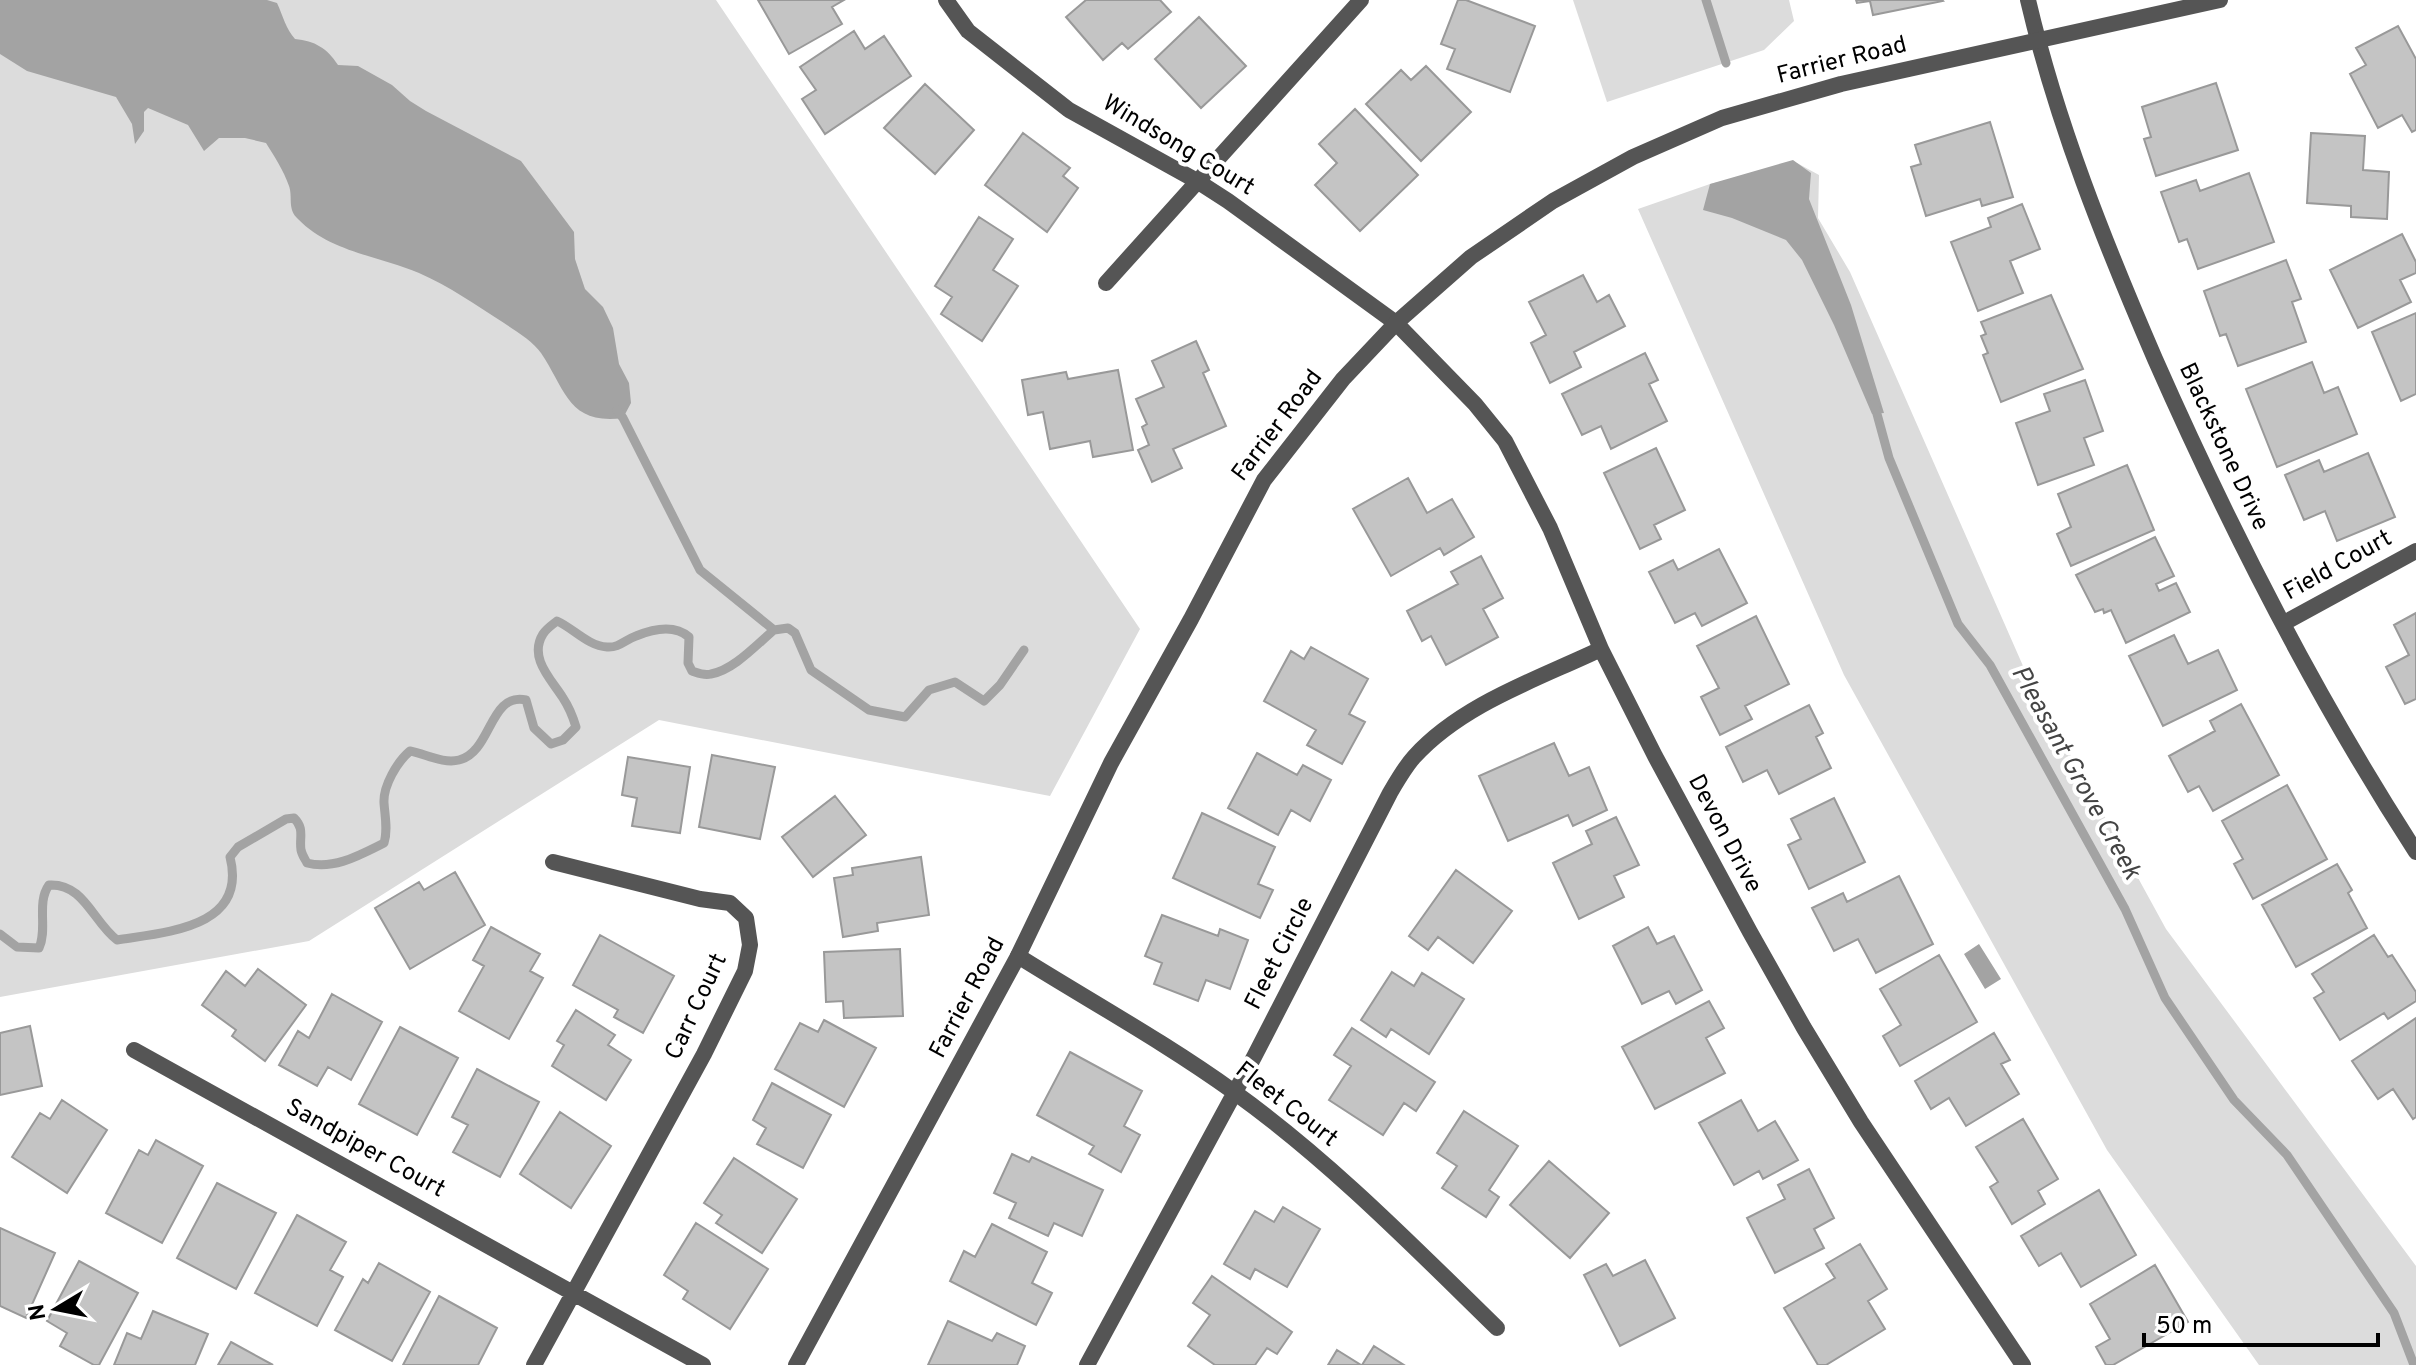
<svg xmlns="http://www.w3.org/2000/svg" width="2416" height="1365" font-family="Overpass,sans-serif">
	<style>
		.green { fill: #dcdcdc }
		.water { fill: #a3a3a3 }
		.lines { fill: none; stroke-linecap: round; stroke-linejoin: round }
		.stream { stroke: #a3a3a3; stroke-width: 9 }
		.building { fill: #c4c4c4; stroke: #999; stroke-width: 2 }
		.minor { stroke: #555; stroke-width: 16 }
		.tertiary { stroke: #555; stroke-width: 16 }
		.labels { text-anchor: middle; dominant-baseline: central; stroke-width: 8; stroke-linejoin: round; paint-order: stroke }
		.street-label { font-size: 24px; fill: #000; stroke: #fff }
		.water-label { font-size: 26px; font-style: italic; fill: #444; stroke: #fff }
	</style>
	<rect width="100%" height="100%" fill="#fff"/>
	<path class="green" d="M0,0H716L1140,629L1050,796L659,720L309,941L0,997Z
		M1573,0H1789L1794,21L1764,50L1607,102Z
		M1797,163L1819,175L1818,218L1850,272L2027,675L2166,929L2416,1266V1365H2259L2107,1150L1844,675L1638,209L1710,184Z"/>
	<path class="water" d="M0,0H267L277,3C283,16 286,29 295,39C315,41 327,48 338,65L358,66L392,85L410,101L426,111L521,161L574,232L575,259L585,289L603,307L613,328L619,364L629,383L631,403L623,418C568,425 566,390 541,353C533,341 516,331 504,323C476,305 449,286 419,273C379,256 330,252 298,219C287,209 293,197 289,186C284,171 274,156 266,143L245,138H219L204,151L188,125L148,108L144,112V131L135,144L132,124L116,97L27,71L0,54Z
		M1793,160L1811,173L1809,199L1851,305L1884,413L1872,414L1834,325L1802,260L1786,240L1732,218L1703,210L1710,184Z
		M1979,944L2001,979L1985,989L1964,954Z"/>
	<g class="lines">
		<path class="stream" d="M1706,0L1726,63
			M1874,403L1889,458L1958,624L1990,665L2125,909L2165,998L2234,1100L2287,1155L2394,1313L2414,1365
			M617,410L623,418L700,570L774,630L788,628L795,633L811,670L869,710L905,717L929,690L955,682L984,701L1000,685L1024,650
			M0,934L17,947L39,948C48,929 36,903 49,885C84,883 93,922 117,940C166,932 248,928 230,857L238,847L286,819L294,818C305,829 299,837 301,850C302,855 305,859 307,863C334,870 360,855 384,843C388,830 385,817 384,803C383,786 397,762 410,751C426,754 443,764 459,760C492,752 489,692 526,700L534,728L551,744L563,740L576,727C573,717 569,707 563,698C552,680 528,658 543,634C546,629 552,625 557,621C573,628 588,646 607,647C619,648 625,640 636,636C653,629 674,624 689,637L688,663L692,671C698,673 704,676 711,674C734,670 757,644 774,630"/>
	</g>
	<path class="building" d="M758,0H844L832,7L842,24L789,54Z
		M1086,0H1160L1171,12L1128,49L1122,43L1103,60L1066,17Z
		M1458,0H1466L1535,26L1510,92L1447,69L1455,49L1441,44Z
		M1856,0H1942L1943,1L1873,15L1870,1L1857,3Z
		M1199,17L1246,66L1201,108L1155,59Z
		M2398,26L2416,59V130L2412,132L2402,115L2378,128L2350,74L2366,65L2356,48Z
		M854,31L865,49L884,36L911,76L825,134L802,99L816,90L800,67Z
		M1426,66L1471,112L1421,161L1366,104L1401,70L1411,80Z
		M2216,83L2238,150L2156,176L2144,139L2151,137L2142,107Z
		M925,84L974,130L935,174L884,128Z
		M1355,109L1418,175L1360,231L1315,185L1337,163L1319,144Z
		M1990,122L2013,197L1982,206L1980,199L1926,216L1911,167L1921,164L1915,145Z
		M1023,133L1070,168L1063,176L1078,188L1047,232L985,185Z
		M2311,133L2365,136L2363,170L2389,172L2387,219L2351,217V206L2307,203Z
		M2249,173L2274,242L2198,269L2187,239L2179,242L2161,192L2196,180L2200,191Z
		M2022,204L2040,249L2010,261L2023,293L1978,311L1951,242L1991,227L1988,218Z
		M979,217L1013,239L993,270L1018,286L982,341L941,314L952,297L935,286Z
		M2402,234L2416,262V273L2400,280L2411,302L2358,328L2330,270Z
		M2286,260L2301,299L2292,302L2306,342L2238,366L2226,334L2220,336L2204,291Z
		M1583,275L1597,302L1609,295L1625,326L1574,352L1581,367L1550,383L1531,343L1546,335L1529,302Z
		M2051,295L2083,369L2001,402L1983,355L1988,353L1981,336L1986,334L1981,322Z
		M2416,313V394L2401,401L2372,332Z
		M1196,341L1209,370L1203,373L1226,426L1173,449L1182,468L1152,482L1138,450L1149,445L1142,427L1147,424L1136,399L1164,387L1152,361Z
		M1645,353L1658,380L1649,384L1667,421L1611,449L1601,426L1582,435L1562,394Z
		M2312,362L2324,393L2338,387L2357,434L2277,467L2246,389Z
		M1118,370L1133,450L1093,457L1090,441L1050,449L1043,412L1028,415L1022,380L1066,372L1068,379Z
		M2085,380L2103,431L2084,438L2094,465L2038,485L2016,423L2050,411L2044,394Z
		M1656,448L1685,510L1654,525L1661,539L1640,549L1604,473Z
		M2368,453L2395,517L2337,541L2325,511L2304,520L2285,475L2319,460L2324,472Z
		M2127,465L2154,530L2071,566L2057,534L2071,527L2058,494Z
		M1408,478L1427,513L1452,499L1474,537L1444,555L1440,548L1391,576L1353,509Z
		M2155,537L2174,576L2156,584L2159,591L2176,583L2190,612L2126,643L2111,610L2104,613L2103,609L2095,612L2076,575Z
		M1719,549L1747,603L1702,626L1695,613L1675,623L1649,572L1673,560L1678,570Z
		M1481,556L1503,598L1483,609L1498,637L1446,665L1431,636L1422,641L1407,611L1458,584L1451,572Z
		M2416,613V699L2405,704L2386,667L2409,655L2394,625Z
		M1756,616L1789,684L1745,706L1752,719L1720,735L1701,697L1719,688L1697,646Z
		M2174,635L2188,664L2218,650L2237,690L2163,726L2129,656Z
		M1311,647L1368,679L1349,714L1365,722L1342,764L1307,745L1316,730L1264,701L1291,651L1304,659Z
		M2241,704L2279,775L2213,811L2199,786L2188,792L2169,756L2215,731L2210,721Z
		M1809,705L1823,733L1816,737L1831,768L1779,794L1767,770L1743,782L1726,747Z
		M1554,743L1569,776L1589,767L1607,810L1573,826L1568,815L1508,841L1479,776Z
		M1257,753L1297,775L1303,765L1331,780L1310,821L1291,810L1278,835L1228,808Z
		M712,755L775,767L760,839L699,827Z
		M628,757L690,767L680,833L632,826L637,798L622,795Z
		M2287,785L2327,859L2253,899L2234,864L2243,859L2222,821Z
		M835,796L866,835L813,877L782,837Z
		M1834,798L1865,862L1809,889L1788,845L1801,839L1791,819Z
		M1202,813L1275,847L1258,884L1273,890L1260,918L1173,878Z
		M1616,817L1639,865L1614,876L1624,897L1579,919L1553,863L1592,844L1586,831Z
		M921,857L929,915L877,923L878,931L843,937L834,878L853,875L852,868Z
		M2337,864L2352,890L2348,893L2367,928L2296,967L2262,905Z
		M1456,870L1512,911L1473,963L1438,937L1428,950L1409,936Z
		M455,872L485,925L410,969L375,908L419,882L424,890Z
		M1899,876L1933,944L1876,973L1858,939L1834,951L1812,908L1843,893L1847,902Z
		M1162,915L1218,936L1220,929L1248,940L1230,989L1206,980L1198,1001L1154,984L1162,963L1145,956Z
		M491,927L540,954L530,971L543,978L509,1039L459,1011L484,966L473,960Z
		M1648,927L1657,944L1674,936L1702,990L1676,1004L1669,991L1642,1004L1613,946Z
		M600,935L674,976L643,1033L614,1017L618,1010L573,985Z
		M2374,935L2388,957L2392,955L2416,992V1001L2388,1019L2384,1013L2340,1040L2314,998L2324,992L2312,974Z
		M900,949L903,1016L844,1018L843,1001L826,1002L824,952Z
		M1939,955L1977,1022L1900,1066L1883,1036L1901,1025L1880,989Z
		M258,969L306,1005L265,1061L232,1036L236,1030L202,1005L226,971L245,986Z
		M1392,972L1414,986L1422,973L1464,999L1429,1054L1391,1029L1386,1037L1361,1020Z
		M332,994L382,1022L351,1080L328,1067L317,1086L279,1065L298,1031L309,1038Z
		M1709,1001L1724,1028L1706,1038L1725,1073L1655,1109L1622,1047Z
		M576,1010L615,1035L608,1045L631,1060L606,1100L552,1066L564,1045L557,1041Z
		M2416,1018V1117L2413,1119L2393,1089L2378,1099L2352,1061Z
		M824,1020L876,1048L844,1107L775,1069L800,1023L818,1032Z
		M30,1026L42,1086L0,1095V1033Z
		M400,1027L458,1058L417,1135L359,1104Z
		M1352,1028L1435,1082L1416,1111L1404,1103L1383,1135L1329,1100L1351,1066L1334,1055Z
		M1994,1033L2010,1060L2001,1064L2019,1094L1966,1126L1949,1098L1931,1109L1915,1081Z
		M1070,1052L1142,1091L1124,1126L1140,1135L1121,1172L1089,1154L1094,1146L1037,1115Z
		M477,1069L539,1102L500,1177L453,1152L468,1125L452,1117Z
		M772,1083L831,1115L803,1168L757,1144L766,1128L753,1120Z
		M62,1100L107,1130L67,1193L12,1157L40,1113L50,1119Z
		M1741,1100L1758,1131L1775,1121L1798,1160L1763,1179L1759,1171L1734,1185L1699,1123Z
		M1464,1111L1518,1146L1489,1190L1499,1197L1486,1217L1442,1188L1457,1166L1437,1153Z
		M560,1112L611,1146L571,1208L520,1174Z
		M2023,1119L2058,1179L2038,1191L2045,1204L2012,1224L1990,1187L1998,1182L1976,1147Z
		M156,1140L203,1166L162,1243L106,1213L139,1150L148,1155Z
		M1012,1154L1029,1162L1032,1157L1103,1190L1082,1236L1054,1223L1048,1236L1009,1218L1016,1203L994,1193Z
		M734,1158L797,1199L762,1253L716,1223L722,1215L704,1203Z
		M1549,1161L1609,1213L1570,1258L1510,1205Z
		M1809,1169L1834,1218L1814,1229L1824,1248L1775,1273L1747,1218L1785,1199L1778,1185Z
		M217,1183L276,1213L236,1289L177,1258Z
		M2099,1190L2136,1255L2081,1287L2061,1253L2039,1266L2021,1236Z
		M1283,1207L1320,1229L1287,1287L1255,1269L1250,1279L1224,1264L1255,1211L1274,1222Z
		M297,1215L346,1242L330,1270L343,1277L317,1326L255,1293Z
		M696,1223L768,1269L730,1329L683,1299L688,1291L664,1275Z
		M992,1224L1047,1252L1032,1283L1052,1293L1036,1325L950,1281L964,1251L975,1257Z
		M0,1228L55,1253L26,1318L0,1306Z
		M1860,1244L1887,1289L1868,1301L1885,1329L1826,1365H1818L1784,1308L1835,1278L1826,1264Z
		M1645,1260L1675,1318L1620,1346L1584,1275L1606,1264L1613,1276Z
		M79,1261L138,1293L99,1365H94L60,1346L67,1333L47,1321Z
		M379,1263L430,1292L392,1361L335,1330L363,1279L368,1283Z
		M2155,1265L2188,1322L2113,1365H2106L2096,1347L2110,1339L2090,1304Z
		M1212,1276L1292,1332L1277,1354L1267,1348L1255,1365H1215L1188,1346L1210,1315L1193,1303Z
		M439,1296L497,1328L478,1365H403Z
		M153,1311L208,1334L195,1365H114L127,1333L141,1339Z
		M948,1321L992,1341L997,1333L1025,1346L1017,1365H928Z
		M231,1342L273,1365H218Z
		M1374,1346L1404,1365H1362Z
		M1337,1350L1361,1365H1328Z"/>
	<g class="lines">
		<path class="minor" d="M946,0L968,31L1069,110L1197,181L1228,201L1396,323L1475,404L1505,441L1550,528L1601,649L1655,756L1750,932L1804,1028L1861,1122L2023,1365
			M2028,0C2057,124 2105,243 2155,359C2230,529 2315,696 2416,852
			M1106,283L1361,0
			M2284,623L2416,551
			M1018,956C1090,1001 1166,1043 1234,1092C1330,1161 1413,1246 1497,1328
			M134,1050L703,1365
			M534,1365L704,1054L745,971L750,945L746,918L730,903L700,899L553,862
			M1087,1365L1254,1057L1390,793C1397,781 1405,767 1414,757C1462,704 1538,679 1601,649"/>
		<path class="tertiary" d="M796,1365L1018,956L1111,763L1191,619L1264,480L1343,379L1396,323L1471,257L1553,201L1633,157L1722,118L1841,84L2220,0"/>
	</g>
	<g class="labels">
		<g class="street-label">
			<text transform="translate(1842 61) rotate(-14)">Farrier Road</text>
			<text transform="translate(1178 146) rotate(31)">Windsong Court</text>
			<text transform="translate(1278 426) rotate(-53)">Farrier Road</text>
			<text transform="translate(2223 447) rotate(65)">Blackstone Drive</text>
			<text transform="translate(2338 566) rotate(-29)">Field Court</text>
			<text transform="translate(1724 834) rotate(62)">Devon Drive</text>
			<text transform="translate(1280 954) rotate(-63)">Fleet Circle</text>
			<text transform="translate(968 998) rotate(-62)">Farrier Road</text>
			<text transform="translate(697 1007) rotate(-65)">Carr Court</text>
			<text transform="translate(1286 1105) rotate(38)">Fleet Court</text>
			<text transform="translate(365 1149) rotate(29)">Sandpiper Court</text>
		</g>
		<g class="water-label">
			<text transform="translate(2075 773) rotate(61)">Pleasant Grove Creek</text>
		</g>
	</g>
	<g transform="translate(56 1309) rotate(260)" stroke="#ffffff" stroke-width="6" paint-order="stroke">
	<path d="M0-6L14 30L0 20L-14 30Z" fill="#000000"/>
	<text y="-12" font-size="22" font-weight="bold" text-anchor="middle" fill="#000000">N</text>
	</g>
	<path d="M2144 1333v12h234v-12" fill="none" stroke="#000000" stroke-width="4"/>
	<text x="2156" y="1333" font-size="24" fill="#000000" stroke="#ffffff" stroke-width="6" paint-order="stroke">50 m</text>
</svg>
